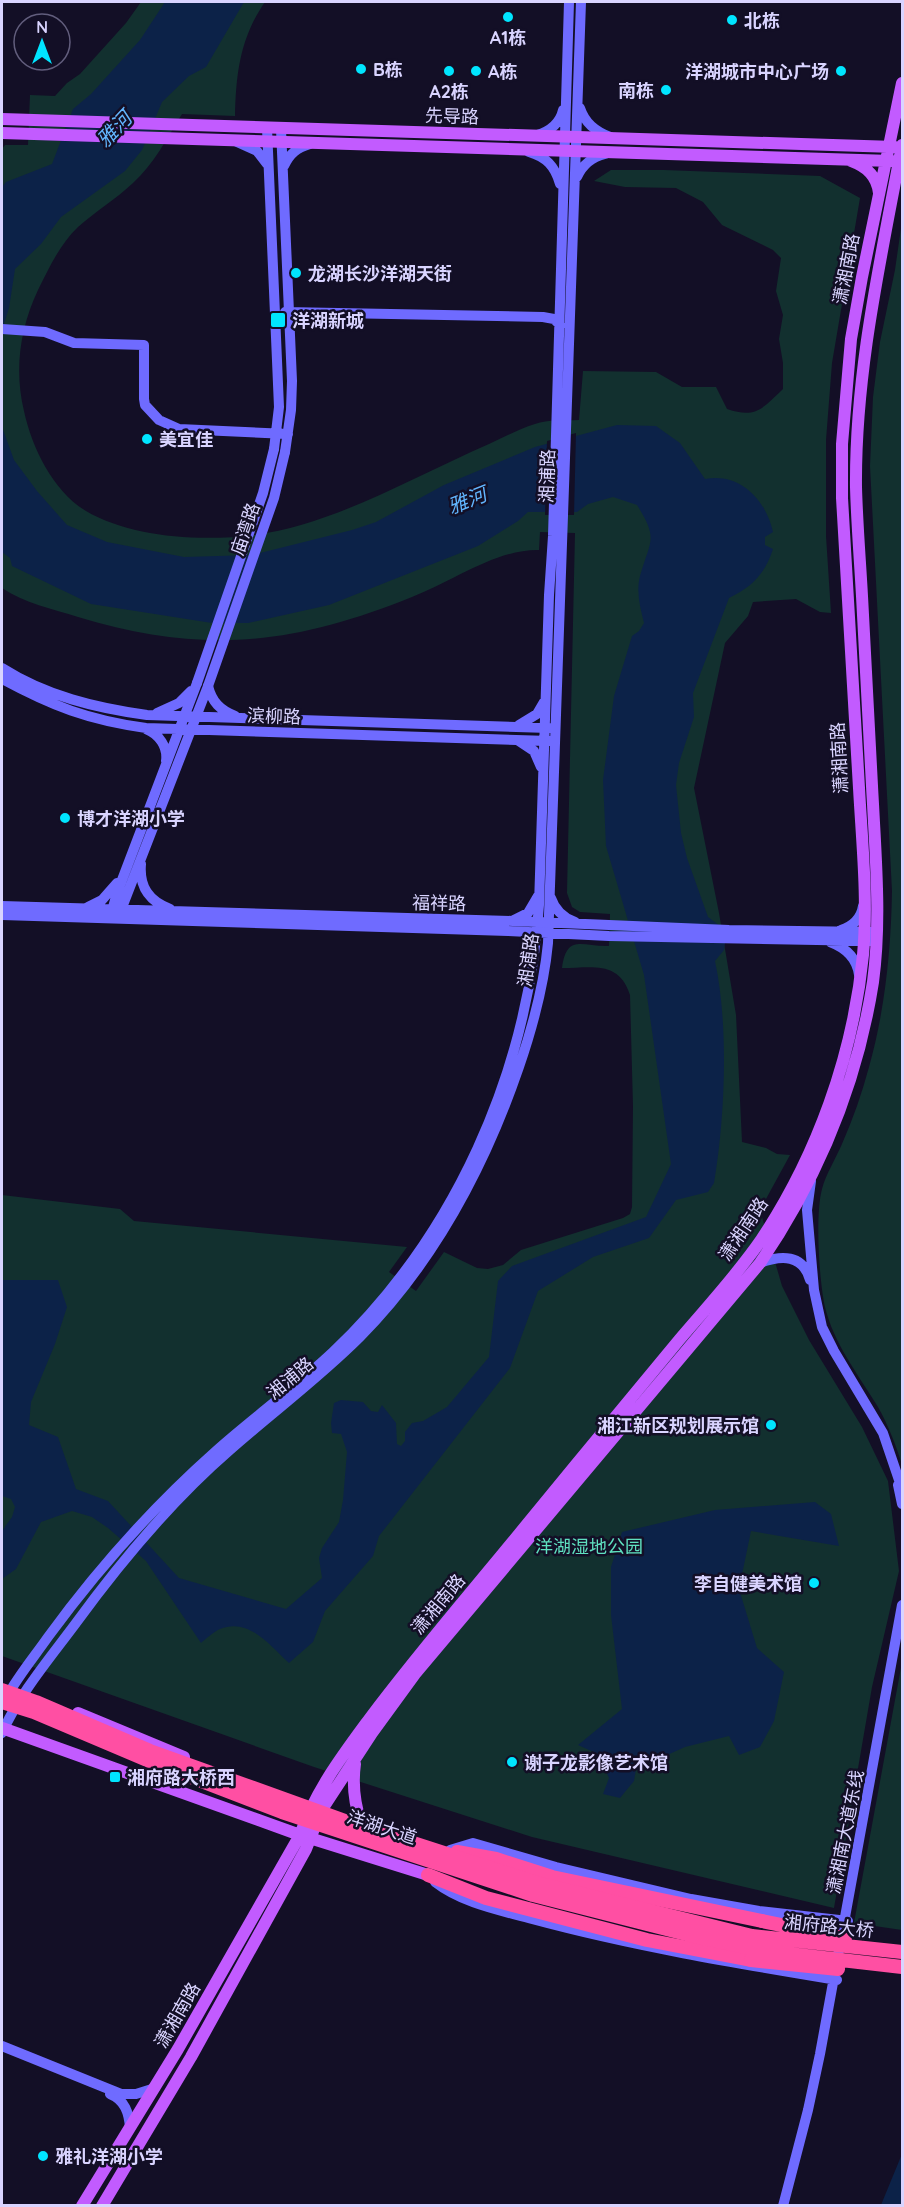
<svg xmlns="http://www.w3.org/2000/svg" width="904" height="2207" font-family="Quicksand,'Noto Sans SC',sans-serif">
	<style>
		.green { fill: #12302f }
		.water { fill: #0c2248 }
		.pier { fill: #130f26 }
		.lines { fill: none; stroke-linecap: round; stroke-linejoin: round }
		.secondary { stroke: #6f6bff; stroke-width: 10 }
		.primary { stroke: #c25bff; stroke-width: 12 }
		.highway { stroke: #ff4fa3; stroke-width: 14 }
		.secondary-bridge { stroke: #6f6bff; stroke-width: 10 }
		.highway-bridge { stroke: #ff4fa3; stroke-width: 14 }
		.poi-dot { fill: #00e5ff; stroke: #130f26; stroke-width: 2 }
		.labels { text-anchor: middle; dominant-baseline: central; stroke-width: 5; stroke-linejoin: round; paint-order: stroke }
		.poi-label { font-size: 18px; font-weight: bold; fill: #d9d4ff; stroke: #130f26; text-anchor: start }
		.street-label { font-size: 18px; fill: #d9d4ff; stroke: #130f26 }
		.park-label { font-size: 18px; fill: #5fe0c0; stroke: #130f26 }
		.water-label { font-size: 20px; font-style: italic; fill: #62b6ff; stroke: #130f26 }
	</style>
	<rect width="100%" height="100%" fill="#130f26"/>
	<path class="green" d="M141,2H265C240,38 236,74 235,116L182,114C167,138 154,164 133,183C116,199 96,211 78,227C60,244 49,268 38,290C20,328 14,370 24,411C32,448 53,491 86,511C142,544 240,544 301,525C366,506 427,471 489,444C504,437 519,429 535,424C548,419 565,421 579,420L583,371L656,372L682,387H716L727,409C756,419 763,408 783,389V363L779,339L783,315L776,291L781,258L773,250L722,225L703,202L676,188L625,187L594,181L611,170H664L820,176L860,198L832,363L826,440V536L831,613L820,612L796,599L753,602L748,616L725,643L694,788L719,913L736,1015L742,1142L766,1148L777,1154L790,1155L760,1210L782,1286L809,1340L862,1427L888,1481L899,1571L872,1687L834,1908L532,1837L314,1767L2,1656V1195L120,1209L134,1221L407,1247L389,1272L416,1291L444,1252L477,1268L488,1269L503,1265L521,1250L623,1218L630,1214L632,1207L633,1106L630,995C619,960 592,968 562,968C567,933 582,947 609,946L610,914L580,912L572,907L567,893L575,533L540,532L539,550C496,549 452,582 412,597C293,645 203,655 78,617C53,609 24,603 2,588V149L5,145H28L30,95L55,96L67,83L80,74L126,23Z
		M902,221V1465C896,1445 888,1425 878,1407C858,1374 834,1344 825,1307C819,1280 815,1215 822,1189C826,1174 836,1158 842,1144C853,1119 862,1093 869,1067C885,1010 891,950 892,891L870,466L873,397L880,342L895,270Z
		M902,1662V1930L854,1923Z"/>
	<path class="water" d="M165,2H244L206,67L189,76L162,102L142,150L125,171L61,217L41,244L15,269L9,308L2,330V187L6,182L52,164L73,109L91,94L140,40Z
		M617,425L656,426L680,443L705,479C740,472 766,500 773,532L765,537V545L773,549C765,574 752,587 729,598L693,693L694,717L679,763L676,785L681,833L687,858L708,917L720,926L725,943L724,950L715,961C729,1026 725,1118 714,1183L708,1192L676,1200L649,1238L593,1257L538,1291L510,1368L379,1536L373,1556L325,1611L313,1642L289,1663C270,1646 249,1617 220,1629C213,1632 206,1639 201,1643L146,1561L108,1528L92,1517L72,1511L41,1522L16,1569L2,1579V1531L12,1517L15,1507L11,1499L2,1496V1280H58L67,1307L55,1344L31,1402L29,1425L58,1437L76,1489L108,1501L179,1578L286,1609L322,1578L319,1558L322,1548L339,1522L343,1500L347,1452L341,1434L332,1433L331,1423L334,1403L341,1400L363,1402L371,1411L378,1412L382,1405L396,1423L397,1444L401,1446L405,1441V1432L412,1423L423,1421L447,1407L489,1357L498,1281L512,1266L646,1217L671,1164L644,975L606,846L603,780L614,696L632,636L639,631L644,623C640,607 636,592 640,576C650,540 659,540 637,505L613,497L588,504L577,512H528L518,521L478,546L329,605L248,623H212L91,604L12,566L10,558L2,552V427L14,460L37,491L67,525L107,542L184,557L252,555L352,530L376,522L444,485L535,447Z
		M815,1502L831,1514L839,1546L751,1531L739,1589L757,1648L784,1672L774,1721L760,1747L739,1755L729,1736L685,1747L636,1769L634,1781L620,1798L603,1794L609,1778L598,1754L578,1745L622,1709L611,1615V1567L622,1532L715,1510Z
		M902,2154V2205H881Z"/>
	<path class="pier" d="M576,433L574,515H545L547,441Z"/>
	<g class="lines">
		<path class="secondary" d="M580,108C585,123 595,131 610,137
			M267,128L279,407L274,449
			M281,129L292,381L291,410L285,452
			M537,135C550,131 560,123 563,110
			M237,142L257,151L267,164
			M529,152C546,157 555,166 560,184
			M284,166C290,153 297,148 310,144
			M577,177C583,164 592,157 605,154
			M285,312L543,317L554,319L560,325
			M2,329L45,332L74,343L144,345V399L145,405L159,420L179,429L288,434
			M2,668C46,696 96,708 147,715L549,728
			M2,679C52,706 88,720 146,728L550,741
			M208,686C212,702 220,710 235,716
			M157,713L179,703L191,691
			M519,725L537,714L544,702
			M146,729C159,734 168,747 166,761
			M519,741L534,751L541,767
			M141,864C139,887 149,901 170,909
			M551,898C555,910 564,918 575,922
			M2,906L513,921L729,930L871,932
			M88,907L102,900L117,883
			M111,914L117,893L197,683
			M2,915L508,931L609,936L871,941
			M121,915L123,905L208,686
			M514,920L528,913L538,896
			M841,930C853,926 861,919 863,906
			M830,942C846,948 857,958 859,975
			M811,1181L807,1210L814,1290L822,1327L834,1351L883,1433L902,1489
			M760,1263C781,1255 803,1254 810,1280
			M898,1485L902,1504
			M6,1698C18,1676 34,1657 48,1637C97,1570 154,1506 216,1451C254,1417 296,1387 333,1352C455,1236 528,1073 539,905L549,595L553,536L569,2
			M2,1733C20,1693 50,1658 76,1623C122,1560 171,1501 230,1450C273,1412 319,1378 360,1337C434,1262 485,1166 519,1067C533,1026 544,986 548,943L581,2
			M450,1850L473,1843L556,1867L691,1899L759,1911L848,1921
			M435,1882C462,1903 499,1910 532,1919C632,1946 734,1963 837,1980
			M2,2046L121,2094H136L155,2088
			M110,2094C125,2100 129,2113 130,2128
			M783,2206L808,2110L820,2054L902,1605"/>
		<path class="primary" d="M2,119L895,147
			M2,133L892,161
			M851,161C867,167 877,176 879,193
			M78,1713L184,1757
			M2,1728L300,1835L428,1875
			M355,1764C352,1785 354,1802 361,1823
			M82,2206L178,2049L300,1835C316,1790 342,1756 370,1718C417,1655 469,1595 519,1534C572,1469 625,1405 679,1340C707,1307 737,1275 761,1240C817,1156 853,1056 863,955C868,900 862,843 859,788C854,691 847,595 842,498V444L851,339L862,277L902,83
			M102,2206L191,2057L306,1849L321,1811L372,1733L415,1674L760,1263C818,1178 857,1084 873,982C881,923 876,863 873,804C869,735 866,666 862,596C860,560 857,524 856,487C855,371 881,259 902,145"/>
		<path class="highway" d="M457,1852L496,1859L552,1877L762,1921
			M428,1875L486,1898L647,1940L751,1960"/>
		<path class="secondary-bridge" d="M197,683L263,493L274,449
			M208,686L274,498L285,452"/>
		<path class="highway-bridge" d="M2,1690L36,1702L150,1751L348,1822L537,1883L752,1936L902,1952
			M2,1702L34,1712L152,1762L282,1812L533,1895L698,1937L763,1951L902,1967
			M762,1921L845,1938
			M751,1960L838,1969"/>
	</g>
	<g class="poi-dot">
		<circle cx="508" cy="17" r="6"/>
		<circle cx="732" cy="20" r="6"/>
		<circle cx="361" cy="69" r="6"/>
		<circle cx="449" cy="71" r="6"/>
		<circle cx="476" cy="71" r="6"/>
		<circle cx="841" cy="71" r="6"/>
		<circle cx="666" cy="90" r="6"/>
		<circle cx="296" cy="273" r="6"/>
		<rect x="270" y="312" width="16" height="16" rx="3"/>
		<circle cx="147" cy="439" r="6"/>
		<circle cx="65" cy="818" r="6"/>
		<circle cx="771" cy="1425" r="6"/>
		<circle cx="814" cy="1583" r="6"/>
		<circle cx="512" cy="1762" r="6"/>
		<rect x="109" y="1771" width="12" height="12" rx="3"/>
		<circle cx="43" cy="2156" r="6"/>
	</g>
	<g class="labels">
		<g class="poi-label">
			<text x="744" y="20">北栋</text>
			<text x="508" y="37" text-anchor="middle">A1栋</text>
			<text x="373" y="69">B栋</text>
			<text x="488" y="71">A栋</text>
			<text x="829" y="71" text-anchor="end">洋湖城市中心广场</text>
			<text x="654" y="90" text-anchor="end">南栋</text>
			<text x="449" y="91" text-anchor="middle">A2栋</text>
			<text x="308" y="273">龙湖长沙洋湖天街</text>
			<text x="292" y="320">洋湖新城</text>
			<text x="159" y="439">美宜佳</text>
			<text x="77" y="818">博才洋湖小学</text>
			<text x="759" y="1425" text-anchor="end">湘江新区规划展示馆</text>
			<text x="802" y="1583" text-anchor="end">李自健美术馆</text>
			<text x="524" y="1762">谢子龙影像艺术馆</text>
			<text x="127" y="1777">湘府路大桥西</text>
			<text x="55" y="2156">雅礼洋湖小学</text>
		</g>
		<g class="street-label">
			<text transform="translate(452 116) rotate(2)">先导路</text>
			<text transform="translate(846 269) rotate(-79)">潇湘南路</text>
			<text transform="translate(547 476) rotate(-88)">湘浦路</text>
			<text transform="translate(245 529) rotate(-71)">庙湾路</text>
			<text transform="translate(274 716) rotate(2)">滨柳路</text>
			<text transform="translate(839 758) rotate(-93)">潇湘南路</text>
			<text transform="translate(439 903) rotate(1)">福祥路</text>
			<text transform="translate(528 960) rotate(-82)">湘浦路</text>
			<text transform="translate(743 1229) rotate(-56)">潇湘南路</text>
			<text transform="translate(290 1378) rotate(-40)">湘浦路</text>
			<text transform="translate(438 1604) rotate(-50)">潇湘南路</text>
			<text transform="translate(382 1827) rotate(18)">洋湖大道</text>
			<text transform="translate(845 1832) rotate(-79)">潇湘南大道东线</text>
			<text transform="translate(829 1926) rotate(6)">湘府路大桥</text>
			<text transform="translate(177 2015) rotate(-60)">潇湘南路</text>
		</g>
		<g class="park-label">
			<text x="589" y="1546">洋湖湿地公园</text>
		</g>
		<g class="water-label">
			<text transform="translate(114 129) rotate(-47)">雅河</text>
			<text transform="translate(467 500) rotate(-22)">雅河</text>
		</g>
	</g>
	<rect width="904" height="2207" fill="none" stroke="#d9d4ff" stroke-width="6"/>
	<g transform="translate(42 42)"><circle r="28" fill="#130f26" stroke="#625e7d" stroke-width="1.5"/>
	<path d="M0-4.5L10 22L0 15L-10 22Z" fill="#00e5ff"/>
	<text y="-9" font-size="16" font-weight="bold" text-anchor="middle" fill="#d9d4ff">N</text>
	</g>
</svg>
